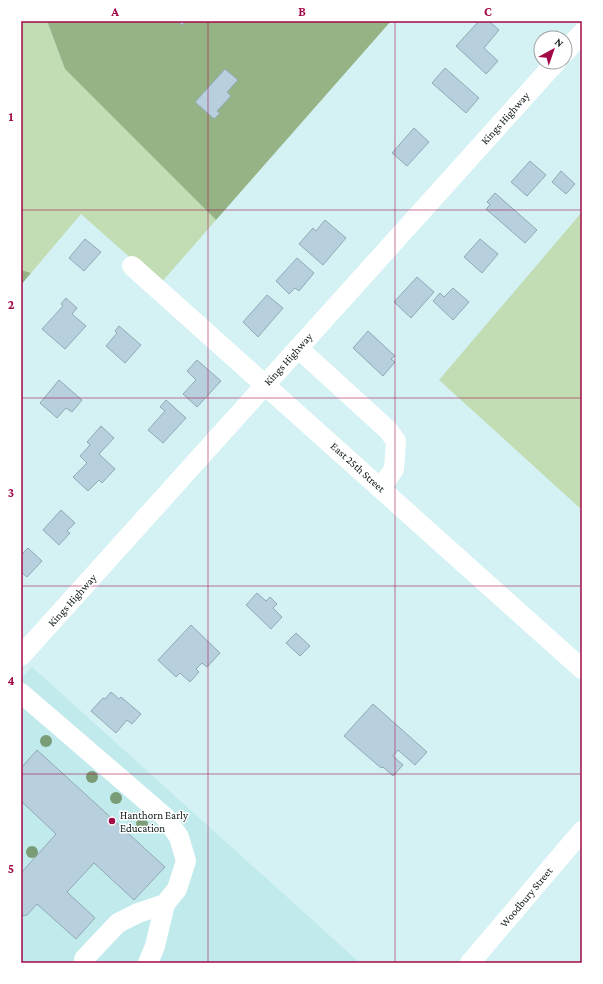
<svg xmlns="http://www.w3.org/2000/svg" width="603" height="984" font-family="'Crimson Pro',serif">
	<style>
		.built { fill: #c1eaec }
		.green { fill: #c2dcb4 }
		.forest { fill: #95b384 }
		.building { fill: #b8d0de; stroke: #91a8b6 }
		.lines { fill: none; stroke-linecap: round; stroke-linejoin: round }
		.minor { stroke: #fff; stroke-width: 20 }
		.tree { fill: #7a9d78 }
		.grid { fill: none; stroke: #a20947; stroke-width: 1; stroke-opacity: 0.55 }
		.poi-dot { fill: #a20947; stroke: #fff; stroke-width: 1.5 }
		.labels { text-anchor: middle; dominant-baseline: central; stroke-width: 3; stroke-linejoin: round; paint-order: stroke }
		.street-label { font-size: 11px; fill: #0c1717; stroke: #fff }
		.poi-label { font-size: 11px; fill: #0c1717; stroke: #fff; text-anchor: start }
		.neatline { fill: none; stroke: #a20947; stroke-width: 1.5 }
		.grid-label { font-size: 13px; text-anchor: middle; font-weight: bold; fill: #a20947 }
	</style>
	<rect width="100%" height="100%" fill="#d4f2f4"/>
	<path class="built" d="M32,667L360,963H21V679Z"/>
	<path class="green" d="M21,21H47L65,69L216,220L160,284L81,214L31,273L21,270Z
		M582,212V510L439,380Z"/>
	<path class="forest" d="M47,21H391L216,220L65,69Z
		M21,270L31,273L21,285Z"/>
	<path class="building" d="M177,21H186L182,25Z
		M479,21H489L499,30L484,48L498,61L486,74L456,46Z
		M445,68L479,98L466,113L432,83Z
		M225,69L238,80L227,92L231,96L217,111L220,113L214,119L195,102Z
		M414,128L429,142L407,166L392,153Z
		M530,161L546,175L527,196L511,182Z
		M561,171L575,184L566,194L552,182Z
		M495,193L537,230L525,243L486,209L490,205L487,202Z
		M325,220L346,238L323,265L299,244L313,228L316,231Z
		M85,239L101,252L84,271L69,258Z
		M480,239L498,254L482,273L464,257Z
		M297,258L314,273L299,291L295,288L289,294L276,281Z
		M417,277L434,292L411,318L394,302Z
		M453,288L469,302L453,320L433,301L440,293L444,297Z
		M267,295L283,308L258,337L243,322Z
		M66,298L77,308L72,314L86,326L65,349L42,329L63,306L61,304Z
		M119,326L141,345L125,363L106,346L117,333L115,331Z
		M368,331L395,356L391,359L395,362L383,376L353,348Z
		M197,360L221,381L197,407L183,394L196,380L187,371Z
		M59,380L82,400L72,412L66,408L57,418L40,403Z
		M166,400L186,418L163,443L148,430L165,411L160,407Z
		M101,426L114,438L99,454L115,469L102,483L99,480L88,491L73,477L87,463L80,456L90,445L87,442Z
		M61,510L75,523L67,531L70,533L59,545L43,530Z
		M28,548L42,561L27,577L21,572V555Z
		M257,593L266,601L270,597L277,604L273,608L282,617L271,629L246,605Z
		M191,625L220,653L207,667L202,663L196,669L199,672L190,682L180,673L176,677L158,660Z
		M296,633L310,646L300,656L286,643Z
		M111,692L119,699L121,697L141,714L132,724L127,720L116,733L91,711L103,698L105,699Z
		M373,704L427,752L415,765L398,750L393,756L403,765L393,776L383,767L381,768L344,736Z
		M37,750L165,867L134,900L94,863L67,892L95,918L76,939L37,904L27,915L21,916V873L56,834L21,801V768Z"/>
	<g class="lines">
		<path class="minor" d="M565,52L582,33
			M132,266L582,669
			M298,348L388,430L396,441L394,469L381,488
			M21,656L556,62
			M21,693L165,817L179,837L186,861L177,889L165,904L155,946L148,963
			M84,963V959L118,923L138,913L165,904
			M470,963L582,831"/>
	</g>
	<g class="tree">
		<circle cx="46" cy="741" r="6"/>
		<circle cx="92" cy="777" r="6"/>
		<circle cx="116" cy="798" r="6"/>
		<circle cx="142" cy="824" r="6"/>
		<circle cx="32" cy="852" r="6"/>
	</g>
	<path class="grid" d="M208,21V963M395,21V963M21,210H582M21,398H582M21,586H582M21,774H582"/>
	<circle class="poi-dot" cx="112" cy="821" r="4"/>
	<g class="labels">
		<g class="street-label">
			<text transform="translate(505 118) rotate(-48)">Kings Highway</text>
			<text transform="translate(288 359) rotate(-48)">Kings Highway</text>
			<text transform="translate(358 467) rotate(42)">East 25th Street</text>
			<text transform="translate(72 600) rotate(-48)">Kings Highway</text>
			<text transform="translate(526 897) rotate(-50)">Woodbury Street</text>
		</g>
		<g class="poi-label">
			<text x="120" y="815">Hanthorn Early<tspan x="120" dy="13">Education</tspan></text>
		</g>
	</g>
	<rect width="603" height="984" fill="none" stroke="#ffffff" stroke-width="44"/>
	<g transform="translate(553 50) rotate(40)"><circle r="19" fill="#ffffff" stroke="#9ea2a2"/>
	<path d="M0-3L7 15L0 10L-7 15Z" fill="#a20947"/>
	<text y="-6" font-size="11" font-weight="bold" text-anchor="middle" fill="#0c1717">N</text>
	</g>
	<rect x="22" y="22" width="559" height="940" class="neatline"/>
	<g class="grid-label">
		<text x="115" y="16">A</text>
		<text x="302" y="16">B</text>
		<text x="488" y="16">C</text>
		<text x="11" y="121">1</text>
		<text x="11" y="309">2</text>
		<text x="11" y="497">3</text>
		<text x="11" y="685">4</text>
		<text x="11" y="873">5</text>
	</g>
</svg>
